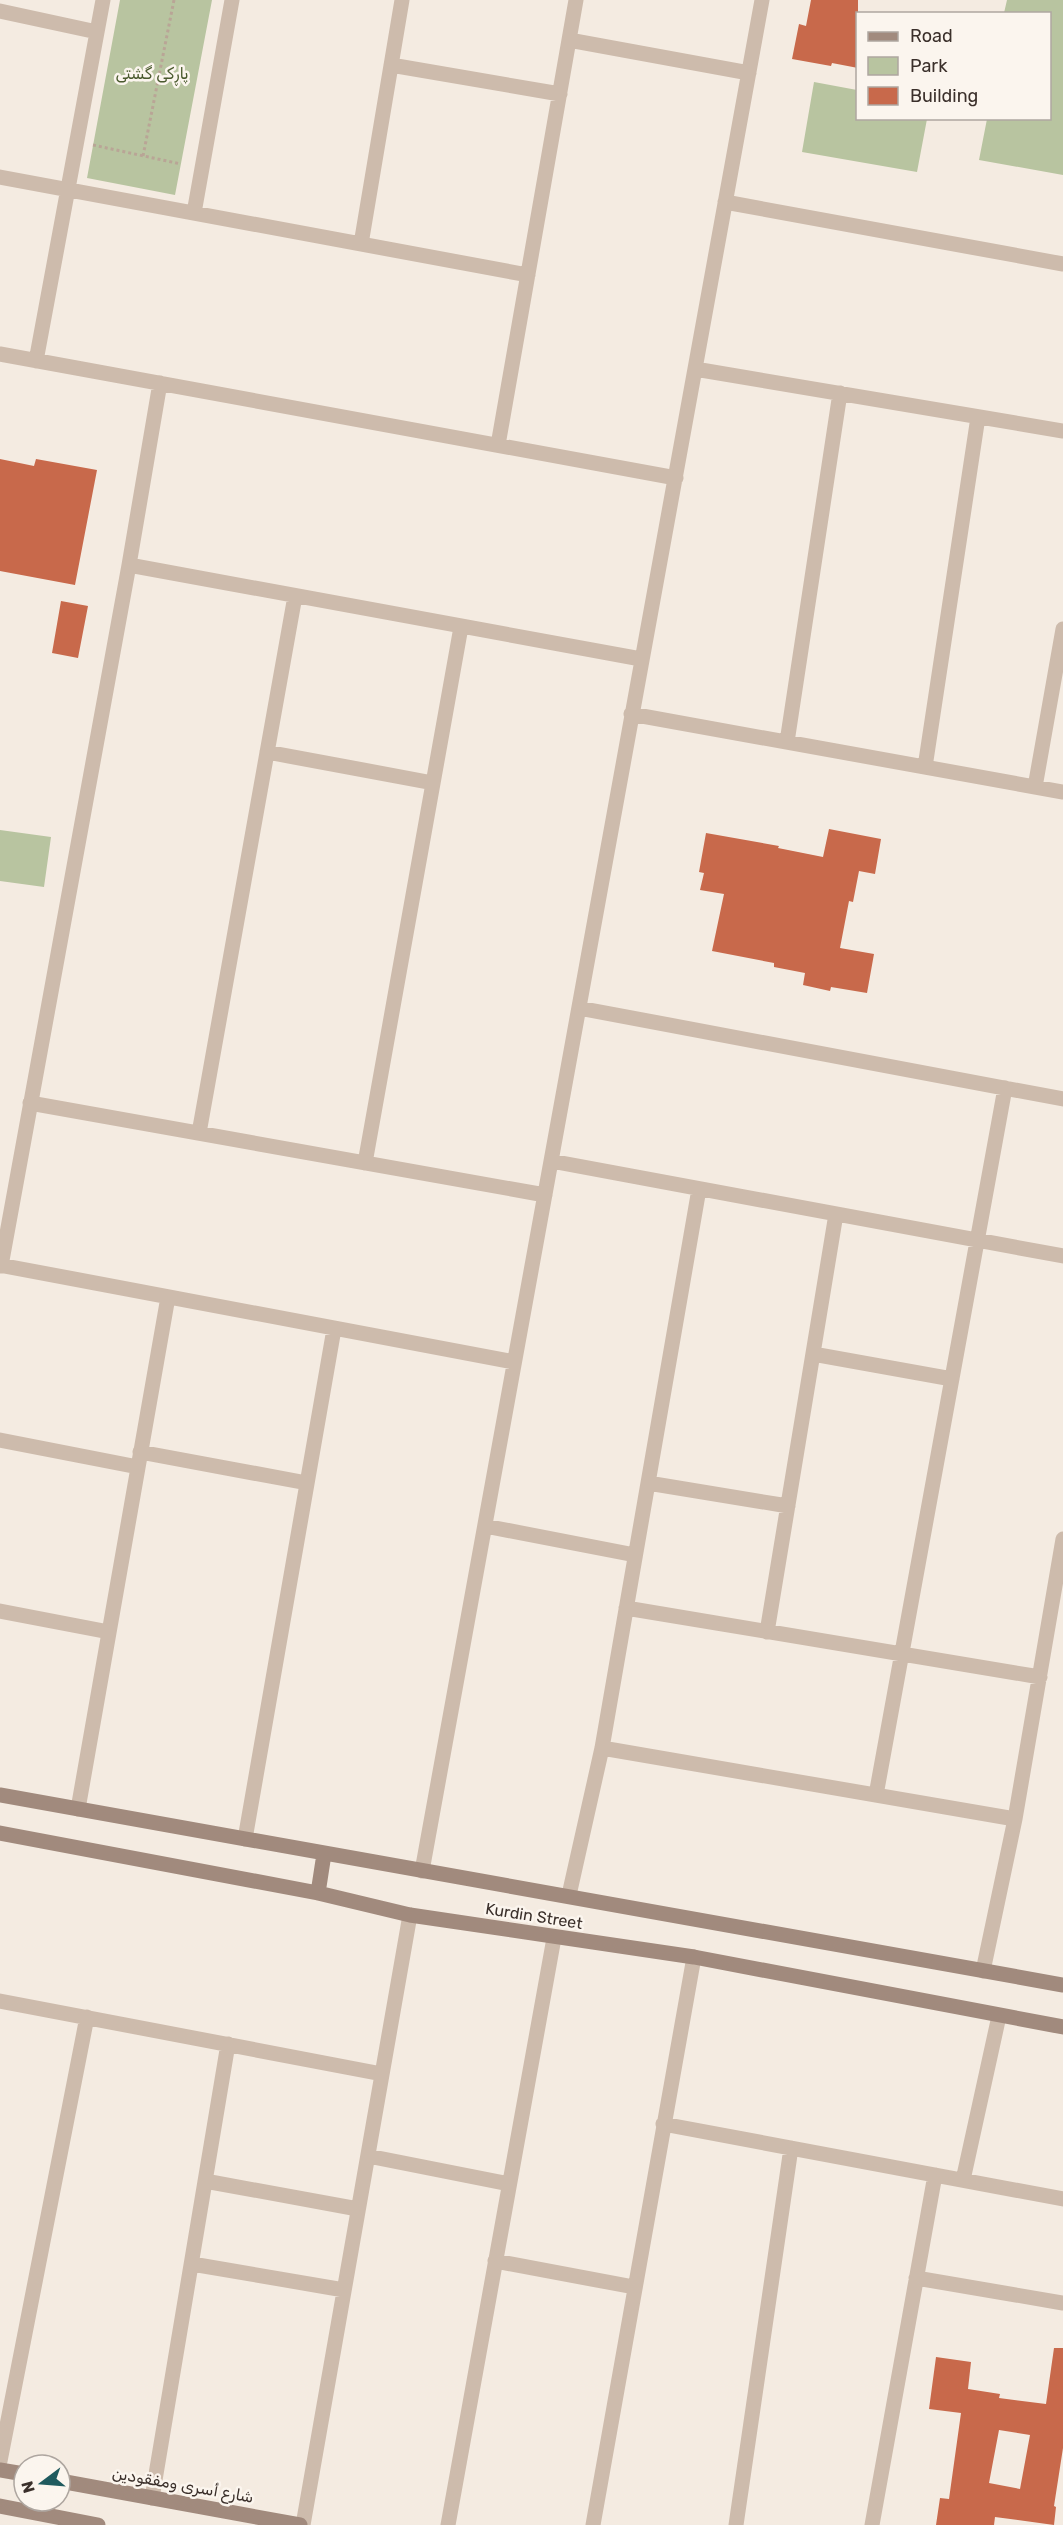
<svg xmlns="http://www.w3.org/2000/svg" width="1063" height="2525" font-family="Rubik,Vazirmatn,sans-serif">
	<style>
		.green { fill: #b8c4a0 }
		.building { fill: #c8694b; fill-rule: evenodd }
		.lines { fill: none; stroke-linecap: round; stroke-linejoin: round }
		.path { stroke: #b9a596; stroke-width: 3; stroke-dasharray: 3 3; stroke-linecap: butt }
		.street { stroke: #cdbbac; stroke-width: 15 }
		.secondary { stroke: #a18a7d; stroke-width: 15 }
		.labels { text-anchor: middle; dominant-baseline: central; stroke-width: 5; stroke-linejoin: round; paint-order: stroke }
		.park-label { font-size: 16px; fill: #4a5a2e; stroke: #fbf5ee }
		.street-label { font-size: 16px; fill: #3b302b; stroke: #fbf5ee }
	</style>
	<rect width="100%" height="100%" fill="#f4ebe1"/>
	<path class="green" d="M120,0H212L175,195L87,178Z
		M1007,0H1063V175L979,160L987,119L1050,118V14L1004,13Z
		M814,82L857,90L858,118L927,119L917,172L802,152Z
		M0,830L51,837L44,887L0,881Z"/>
	<path class="building" d="M811,0H858V68L832,63L831,66L792,59L799,24L806,26Z
		M0,459L34,466L36,459L97,470L75,585L0,571Z
		M61,601L88,606L78,658L52,653Z
		M829,829L881,839L875,874L859,871L853,902L849,901L840,948L874,954L867,993L831,987L830,991L803,985L805,973L774,967V963L712,951L724,894L700,890L704,873L699,872L706,833L779,846L778,848L823,857Z
		M1054,2348H1063V2448L1054,2506L1056,2507L1054,2525L995,2517L994,2525H936L940,2498L949,2499L961,2413L929,2409L936,2357L971,2362L968,2389L1000,2394L999,2398L1046,2404ZM999,2430L1030,2435L1020,2489L989,2483Z"/>
	<g class="lines">
		<path class="path" d="M93,145L181,164
			M143,156L174,0"/>
		<path class="street" d="M0,11L97,32
			M569,40L749,73
			M391,65L560,94
			M0,177L528,275
			M725,202L1063,264
			M194,213L232,0
			M361,244L402,0
			M0,354L676,478
			M36,361L103,0
			M695,369L1063,431
			M498,445L576,0
			M129,565L641,659
			M631,714L1063,792
			M787,742L840,393
			M267,752L433,783
			M925,767L978,417
			M1035,787L1063,629
			M579,1008L1063,1099
			M30,1103L545,1195
			M199,1133L295,596
			M551,1161L1063,1256
			M365,1163L461,627
			M0,1265L514,1362
			M1,1266L129,565L160,383
			M813,1354L952,1379
			M0,1440L138,1467
			M140,1452L307,1483
			M648,1483L788,1506
			M485,1526L635,1555
			M626,1608L1040,1677
			M0,1611L109,1632
			M767,1632L836,1214
			M602,1748L1015,1819
			M876,1795L1005,1088
			M78,1809L168,1297
			M245,1839L334,1329
			M422,1871L762,0
			M569,1895L602,1748L699,1189
			M983,1971L1015,1819L1063,1539
			M0,2001L382,2074
			M663,2124L1063,2199
			M368,2156L509,2184
			M963,2180L999,2016
			M205,2181L358,2209
			M495,2261L634,2287
			M192,2264L344,2290
			M916,2278L1063,2303
			M0,2461L87,2017
			M152,2498L228,2044
			M303,2525L410,1915
			M448,2525L554,1938
			M593,2525L694,1957
			M736,2525L791,2148
			M872,2525L935,2175"/>
		<path class="secondary" d="M0,1795L1063,1985
			M0,1833L318,1893L410,1915L694,1957L1063,2027
			M318,1893L324,1854
			M0,2470L24,2474
			M60,2481L300,2525
			M0,2506L98,2525"/>
	</g>
	<g class="labels">
		<g class="park-label">
			<text x="152" y="73">پاڕکی گشتی</text>
		</g>
		<g class="street-label">
			<text transform="translate(534 1916) rotate(9)">Kurdin Street</text>
			<text transform="translate(183 2485) rotate(10)">شارع أسرى ومفقودين</text>
		</g>
	</g>
	<rect x="856" y="12" width="195" height="108" fill="#fbf5ee" stroke="#aea6a0" stroke-width="1.5"/>
	<rect x="868" y="32" width="30" height="9" fill="#a18a7d" stroke="#aea6a0" stroke-width="1.5"/>
	<text x="910" y="42" font-size="18" fill="#3b302b">Road</text>
	<rect x="868" y="57" width="30" height="18" fill="#b8c4a0" stroke="#aea6a0" stroke-width="1.5"/>
	<text x="910" y="72" font-size="18" fill="#3b302b">Park</text>
	<rect x="868" y="87" width="30" height="18" fill="#c8694b" stroke="#aea6a0" stroke-width="1.5"/>
	<text x="910" y="102" font-size="18" fill="#3b302b">Building</text>
	<g transform="translate(42 2483) rotate(254)"><circle r="28" fill="#fbf5ee" stroke="#aea6a0" stroke-width="1.5"/>
	<path d="M0-4.5L10 22L0 15L-10 22Z" fill="#1f5a5e"/>
	<text y="-9" font-size="16" font-weight="bold" text-anchor="middle" fill="#3b302b">N</text>
	</g>
</svg>
